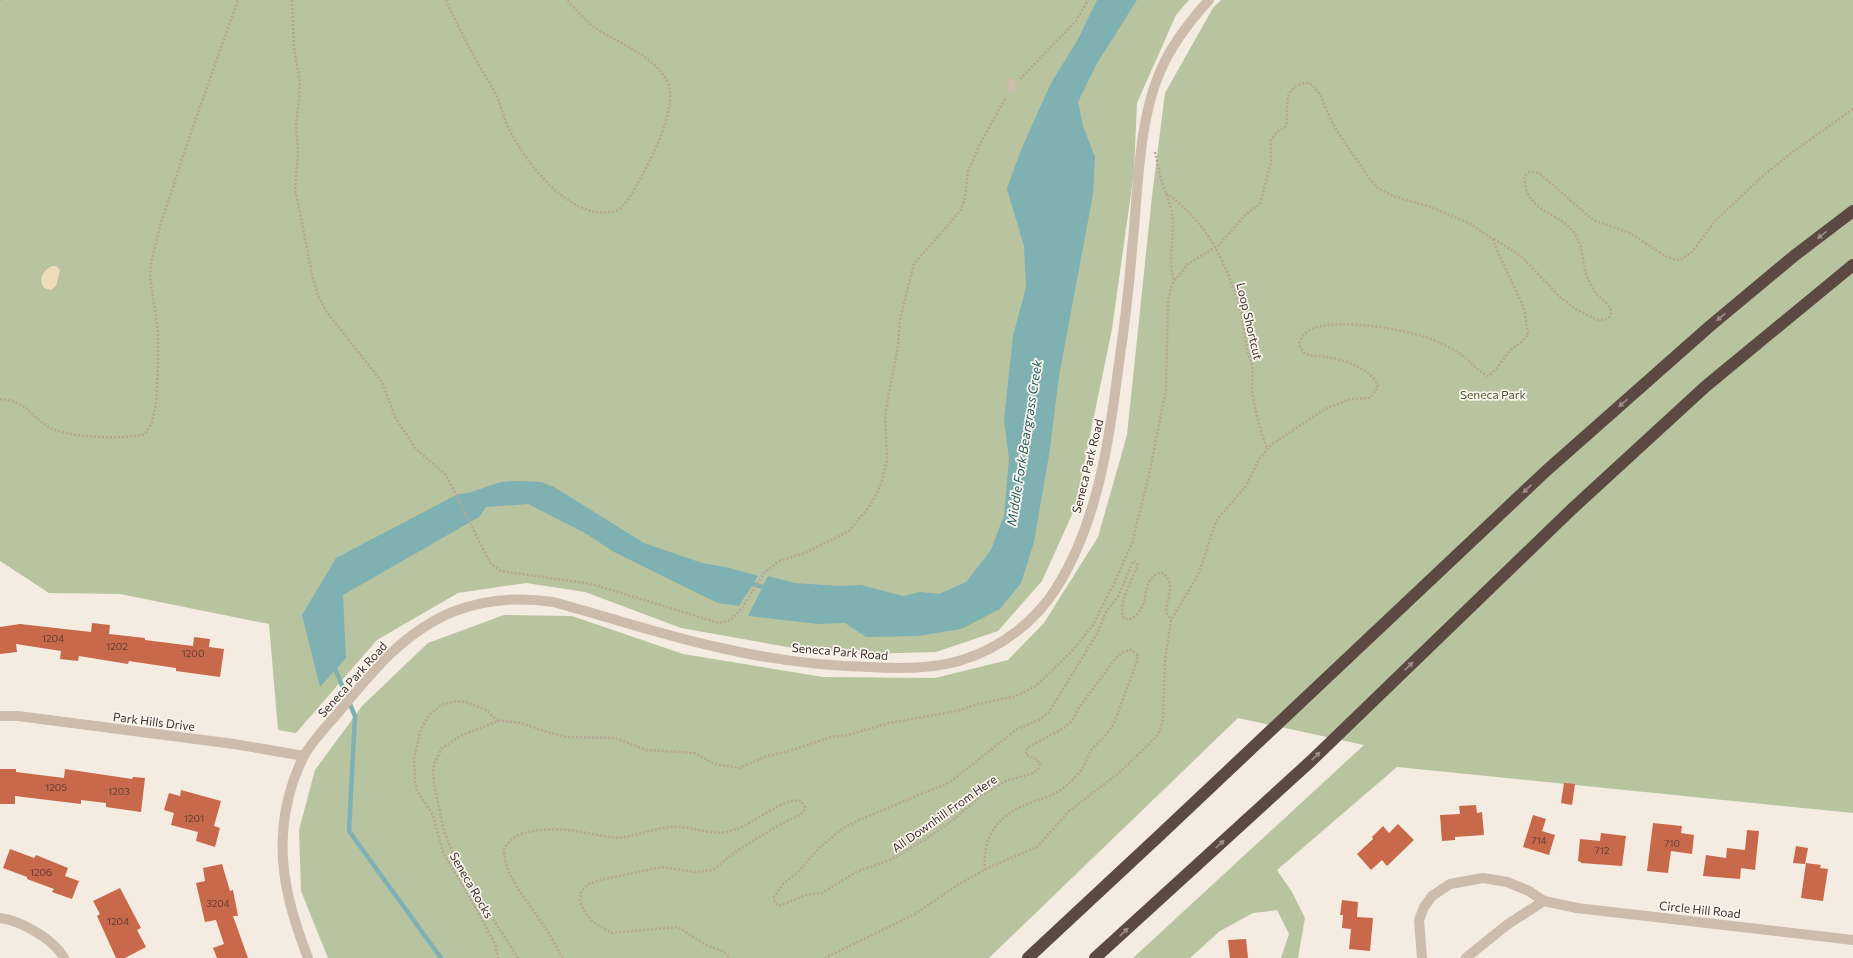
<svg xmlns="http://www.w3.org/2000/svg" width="1853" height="958" font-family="Commissioner,sans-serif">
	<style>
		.green { fill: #b8c4a0 }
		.sand { fill: #efdcb8 }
		.water { fill: #7fb0b2 }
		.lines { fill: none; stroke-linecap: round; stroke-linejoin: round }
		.stream { stroke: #7fb0b2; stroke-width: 4.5 }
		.building { fill: #c8694b }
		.path { stroke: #b9a596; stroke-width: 2.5; stroke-dasharray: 2 2; stroke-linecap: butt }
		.service { stroke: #cdbbac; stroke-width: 8 }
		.minor { stroke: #cdbbac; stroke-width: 10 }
		.motorway { stroke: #5c4a42; stroke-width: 12 }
		.oneway { fill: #9c8e87 }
		.labels { text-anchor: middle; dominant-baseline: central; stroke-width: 3.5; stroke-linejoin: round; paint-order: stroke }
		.number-label { font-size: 10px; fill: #5e3e33 }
		.street-label { font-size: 12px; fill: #3b302b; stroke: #fbf5ee }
		.park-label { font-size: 12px; fill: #4a5a2e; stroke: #fbf5ee }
		.water-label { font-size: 13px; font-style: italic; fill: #1f5a5e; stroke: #fbf5ee }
	</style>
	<rect width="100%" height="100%" fill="#f4ebe1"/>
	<path class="green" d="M0,0H1189L1176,15L1137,103L1134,172L1112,329L1075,508L1042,581L998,631L936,652L862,654L793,648L681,628L585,592L526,583L458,593L377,640L296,733L278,730L269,624L120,594L49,593L0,561Z
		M1221,0H1853V813L1397,767L1277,870L1292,892L1305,918L1298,958H1281L1289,934L1277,910L1253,913L1220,931L1190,958H1133L1364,745L1238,718L989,958H328L301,891L299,830L315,770L362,706L428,643L504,615L572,616L683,654L823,677L935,678L1008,660L1044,623L1098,537L1127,435L1152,196L1165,93L1213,8Z"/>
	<path class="sand" d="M52,266H56L60,270L56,286L51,290L44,288C38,280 43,270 52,266Z"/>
	<path class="water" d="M1097,0H1137L1096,65L1078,102L1083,126L1095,157L1093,194L1059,376L1050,449L1034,542L1021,583L1000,609L961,629L918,636L866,637L845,623L818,624L748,616L768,576L795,583L839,586L861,585L903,596L920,592L939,594L966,582L991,550L1004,515L1009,459L1004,420L1013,336L1026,287L1024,246L1007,189L1021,150L1051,83L1077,41Z
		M519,481L541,482L554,487L644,543L702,563L730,568L758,576L739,606L718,603L695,592L614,552L585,533L528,504L486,507L479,517L343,595L346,658L320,687L302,615L336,558L458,494L468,493L501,482Z"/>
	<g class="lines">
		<path class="stream" d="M748,583L767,588
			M333,664L355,716L349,831L441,958"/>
	</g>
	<path class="building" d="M92,623L110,625L109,634L145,638V640L193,646L194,637L210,639L209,647L224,649L220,677L176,671V668L142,663L129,661L128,664L79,656L78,661L60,659L61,651L16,644L17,652L0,654V627L20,624L91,632Z
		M0,769H16V772L64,778L65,769L132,779L133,777L145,778L141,812L106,807V803L81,800V804L15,796V804H0Z
		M1564,783L1575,784L1572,805L1561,803Z
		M181,790L221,801L214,826L220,828L215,847L196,841L198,832L171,825L174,813L164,810L169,793L180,796Z
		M1476,805L1477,813L1482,812L1484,835L1455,837V840L1442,841L1440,815L1460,814L1459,806Z
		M1533,815L1546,819L1542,831L1555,835L1549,855L1523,847Z
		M1653,823L1682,826L1681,833L1694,835L1692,854L1671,851L1668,873L1647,871Z
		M1398,824L1414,840L1387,866L1382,860L1371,870L1357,854L1373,839L1372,837L1383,826L1389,833Z
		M1747,830L1759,831L1755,870L1741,868L1740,879L1703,876L1706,855L1726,858L1727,848L1745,850Z
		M1601,833L1626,836L1622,866L1581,863V862L1578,861L1580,839L1600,841Z
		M1796,846L1808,848L1805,864L1793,863Z
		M10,849L34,858L36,855L68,868L65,876L79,881L72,899L52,892L54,889L27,879V877L3,868Z
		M1806,863L1821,865L1820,868L1828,869L1823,901L1801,898Z
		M222,864L230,891L233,890L238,916H233L248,958H217L213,948L224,944L216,920L205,922L196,883L205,881L203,868Z
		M120,888L141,928L137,930L146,947L125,958H116L97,916L100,914L93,901Z
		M1342,900L1358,902L1357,917L1373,918L1370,951L1349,949L1351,929L1342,928L1343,915H1340Z
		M1246,939L1248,958H1230L1228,940Z"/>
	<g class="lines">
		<path class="path" d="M292,0L294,49L300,82L299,102L296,123L298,152L295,188L312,274L318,296L326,311L382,382L395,417L416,449L446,475L490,563L501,571L592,584L719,623L731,620L742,608L764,573L779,561L805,553L849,531L869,507L877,493L883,478L887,460L885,415L898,346L900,319L914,264L961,210L965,198L968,171L979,146L1006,97
			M446,0C456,23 468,45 480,67C485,76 491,84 495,93C501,104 503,117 508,127C525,160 551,195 585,209C594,213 609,214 618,210C626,205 632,193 636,186C649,164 680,106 667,81C652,53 615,43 590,24C582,17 575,8 567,0
			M0,1V0
			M1020,79L1076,21L1088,0
			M1155,152C1158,163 1159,175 1163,185C1167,198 1173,210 1173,224C1173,243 1168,262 1174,280
			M1166,193C1207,221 1228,266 1241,312C1244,324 1244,337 1247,348C1248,354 1251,359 1252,366C1253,374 1252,382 1252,390C1255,410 1260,430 1267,449
			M1494,239L1521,256L1560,297L1577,310L1598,320C1602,320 1610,320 1611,314C1613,306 1599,298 1595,292C1593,289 1591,285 1589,281C1582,267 1584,248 1575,234C1562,214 1527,211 1525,183C1524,179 1524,177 1527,174C1530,171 1535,172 1539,173L1593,220L1630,233L1665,256L1677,260L1681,259L1692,252L1716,220L1764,175L1790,154L1853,109
			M0,399C26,401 28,413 47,426C65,438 124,440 145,434L152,423L156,404L158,366V331L150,277L151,263L160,226L190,135L238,0
			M498,721L486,710L466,702L456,701L441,705L430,714L421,729L414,759L415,781L417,790L433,815L443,853L472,901L495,944L498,958
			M985,870C982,836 998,815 1030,803C1043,798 1057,795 1068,784C1074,779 1080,772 1084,766C1087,761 1088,754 1092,749C1097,743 1104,738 1109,731C1115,723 1117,715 1120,707C1126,689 1134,673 1138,655L1131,650L1123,652L1116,658L1078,709L1072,721L1064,728L1027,748L1026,755L1036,759L1040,764L1038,769L1034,773L1006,781L982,795L953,820L926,839L890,860L856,872L822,893L806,895L779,906L775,902L774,897L783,884L797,873L819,848L842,829L859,820L950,782L1017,729L1039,720L1049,712L1098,632L1106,612L1118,597L1133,561L1137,563V567C1132,580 1117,605 1124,618L1129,620C1155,606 1136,583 1161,572C1177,582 1167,596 1166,611L1171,620
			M518,958L477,894L452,851L444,831L434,784L433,772L434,764L442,748L460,736L498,721H504L521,723L550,733L566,737L615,738L646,750L694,753L715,764L739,768L767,756L789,751L831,737L848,735L889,723L957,711L978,704L1016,696L1036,686L1072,651L1093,625L1116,579L1132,543L1149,475L1166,389L1168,301L1172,284L1188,264L1219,245L1246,214L1260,204L1271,162V140L1277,132L1285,127L1287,122V102L1289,93L1296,86L1304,83H1309L1312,85L1320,94L1330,118L1337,131L1369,178L1378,188L1393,196L1428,206L1469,223L1493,239L1496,248L1524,308L1528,334C1524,341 1518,344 1512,349C1503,357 1498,370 1488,376C1478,371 1472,363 1464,357C1457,351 1448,347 1440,343C1416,330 1337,317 1312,329C1305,332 1301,337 1299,345L1304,353C1311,357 1318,355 1326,357C1342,359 1374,369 1378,387L1370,398L1351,399L1325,409L1271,445L1259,459L1246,486L1216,521L1199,573L1171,620L1165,660L1163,719L1159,733L1155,738L1120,772L1069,811L1037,847L992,866L959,884L915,914L825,958
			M563,958C556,947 551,936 544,926C530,904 504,877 504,850C508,841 515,836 524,833C545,827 567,829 587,833C599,835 612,839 624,837C640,835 655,828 671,827C695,825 711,839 737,829C753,823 784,797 801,801L805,807L804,811L800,815L779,825L735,852L713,870L695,872L662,867L600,880L588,884L581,892L580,901L585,913L592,921L611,933L678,927L704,944L722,951L731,958"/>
		<path class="service" d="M1011,89V82"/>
		<path class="minor" d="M0,716H18L234,744L304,756
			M0,918C21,921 54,939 64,958
			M308,958C293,919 280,877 283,835C284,809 292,779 304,756C312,741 326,727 338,713C371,673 404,631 455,611C486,599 519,597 553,602C609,617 664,636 721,648C769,659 821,666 870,667C901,669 933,669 962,660C1001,648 1036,621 1057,587C1097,523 1109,443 1118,370C1124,330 1129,289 1132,249C1138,194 1138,122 1160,72C1171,45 1190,21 1209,0
			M1422,958L1419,920L1424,907L1432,896L1450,884L1483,878L1507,882L1529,891L1544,901L1577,908L1853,940
			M1466,958L1508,924L1544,901"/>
		<path class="motorway" d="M1028,958L1161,834L1546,471L1710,326L1794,256L1853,211
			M1095,958L1311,761L1572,509L1706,386L1853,265"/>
	</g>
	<defs><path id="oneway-solid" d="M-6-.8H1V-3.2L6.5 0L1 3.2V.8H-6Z"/></defs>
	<g class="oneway">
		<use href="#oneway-solid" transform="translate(1822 235) rotate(143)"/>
		<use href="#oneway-solid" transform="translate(1721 317) rotate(140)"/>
		<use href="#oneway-solid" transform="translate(1623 403) rotate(139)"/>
		<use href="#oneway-solid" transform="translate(1527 489) rotate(136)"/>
		<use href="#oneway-solid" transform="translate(1409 666) rotate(-44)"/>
		<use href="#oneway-solid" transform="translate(1316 756) rotate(-44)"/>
		<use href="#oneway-solid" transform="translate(1220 844) rotate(-42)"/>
		<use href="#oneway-solid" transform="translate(1124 932) rotate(-43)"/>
	</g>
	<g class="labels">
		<g class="number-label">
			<text x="53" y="638">1204</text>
			<text x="117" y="646">1202</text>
			<text x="193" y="653">1200</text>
			<text x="56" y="787">1205</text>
			<text x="119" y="791">1203</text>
			<text x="194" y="818">1201</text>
			<text x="1539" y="840">714</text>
			<text x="1672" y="843">710</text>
			<text x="1602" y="850">712</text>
			<text x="41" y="872">1206</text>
			<text x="218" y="903">3204</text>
			<text x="118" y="921">1204</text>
		</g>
		<g class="street-label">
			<text transform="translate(1250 321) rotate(77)">Loop Shortcut</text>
			<text transform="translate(1087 466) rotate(-76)">Seneca Park Road</text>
			<text transform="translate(840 651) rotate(5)">Seneca Park Road</text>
			<text transform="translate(352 679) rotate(-48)">Seneca Park Road</text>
			<text transform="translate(154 721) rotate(7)">Park Hills Drive</text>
			<text transform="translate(944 813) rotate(-35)">All Downhill From Here</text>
			<text transform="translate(472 885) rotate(60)">Seneca Rocks</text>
			<text transform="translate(1700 909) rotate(6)">Circle Hill Road</text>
		</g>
		<g class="park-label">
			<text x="1493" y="394">Seneca Park</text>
		</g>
		<g class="water-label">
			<text transform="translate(1024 443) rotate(-81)">Middle Fork Beargrass Creek</text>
		</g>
	</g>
</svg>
